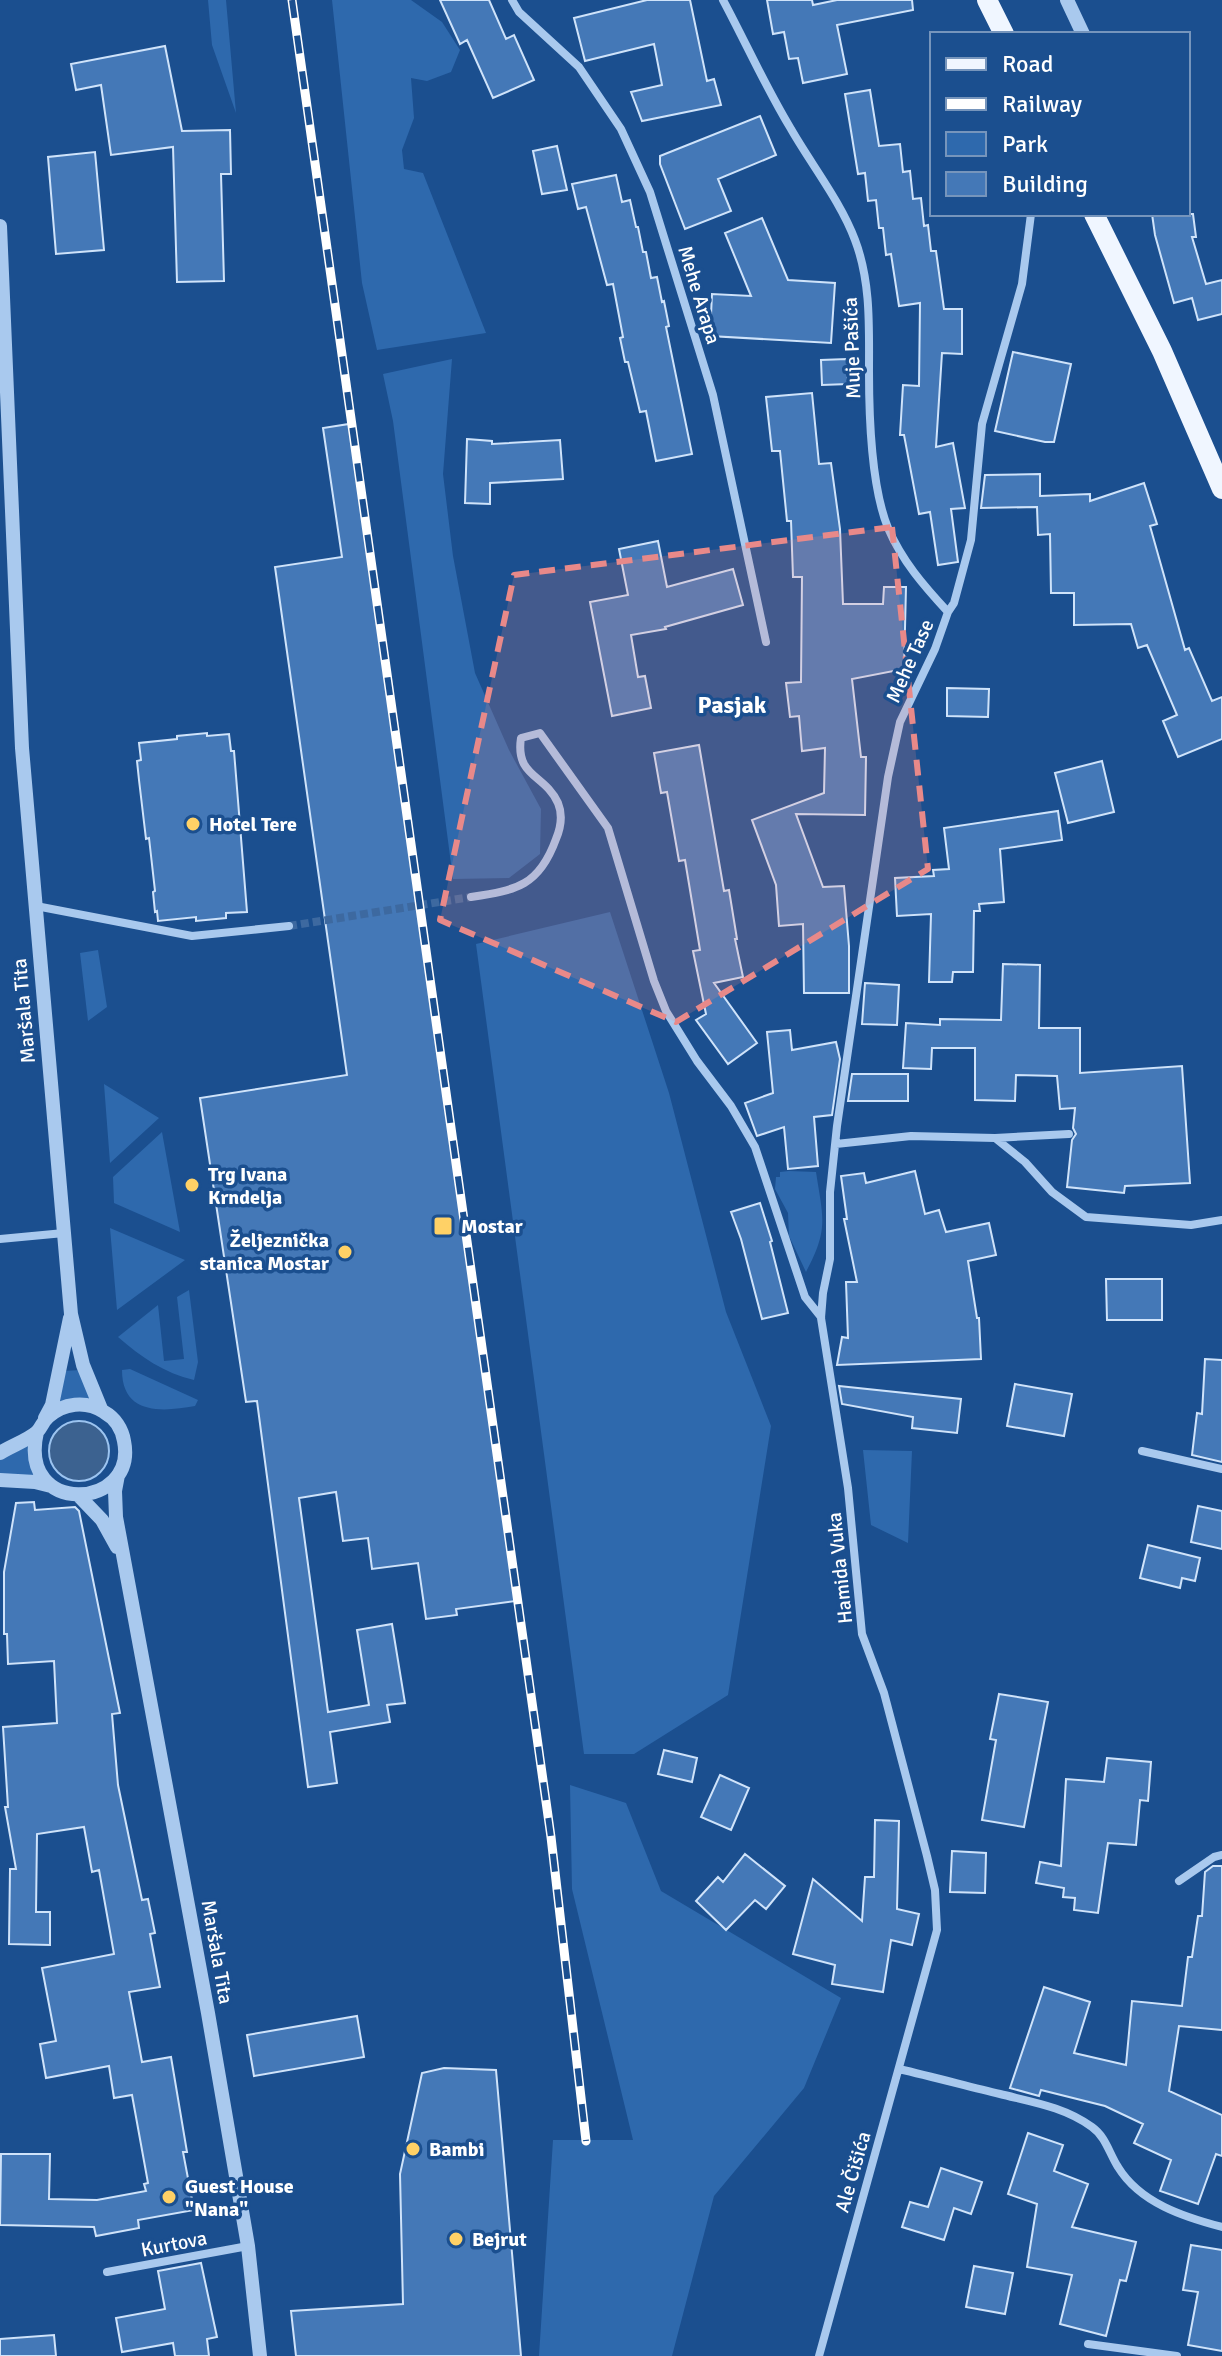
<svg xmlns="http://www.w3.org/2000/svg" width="1222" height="2356" font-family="Signika,sans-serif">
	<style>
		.green { fill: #2e69ad }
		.water { fill: #3c6290; stroke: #9cc4f0; stroke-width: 2 }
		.building { fill: #4478b7; stroke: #cfe3fa; stroke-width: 2 }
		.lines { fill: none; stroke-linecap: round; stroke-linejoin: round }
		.minor-tunnel { stroke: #3d69a0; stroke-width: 8; stroke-dasharray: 8 4; stroke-linecap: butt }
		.minor { stroke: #a9c9ee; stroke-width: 8 }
		.tertiary { stroke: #a9c9ee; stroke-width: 14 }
		.primary { stroke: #f0f6ff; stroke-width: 20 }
		.rail-casing { stroke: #fff; stroke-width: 9 }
		.rail { stroke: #1b4f8f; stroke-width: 6; stroke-dasharray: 18; stroke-linecap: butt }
		.marked { fill: #e88989; fill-opacity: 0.2; stroke: #e88989; stroke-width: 6; stroke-dasharray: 16 10; stroke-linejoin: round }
		.poi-dot { fill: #ffd166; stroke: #1b4f8f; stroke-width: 3 }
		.labels { text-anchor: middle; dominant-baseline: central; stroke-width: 7; stroke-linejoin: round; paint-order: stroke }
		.street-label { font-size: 20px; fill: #fff; stroke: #1b4f8f }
		.poi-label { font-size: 20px; font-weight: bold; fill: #fff; stroke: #1b4f8f; text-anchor: start }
		.quarter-label { font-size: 24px; font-weight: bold; fill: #fff; stroke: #1b4f8f }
	</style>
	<rect width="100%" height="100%" fill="#1b4f8f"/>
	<path class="green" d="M208,0H226L236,113L212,45Z
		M332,0H411L442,22L460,50L451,72L427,81L411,78L414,118L402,150L404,169L423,173L486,333L377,350L362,283Z
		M452,359L443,474L453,556L475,673L509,750L541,809L540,854L509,878L453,879L393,421L383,374Z
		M610,912L669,1093L726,1312L771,1426L728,1695L634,1754H584L476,944Z
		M98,950L107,1007L88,1021L80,953Z
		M104,1084L159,1118L110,1163Z
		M162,1132L180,1232L114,1203L113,1177Z
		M789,1171L816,1172C823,1218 829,1229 806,1272L789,1236L788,1213L775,1189L776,1177H780V1172Z
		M110,1228L185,1260L117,1310Z
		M189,1290L198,1362L194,1380C164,1373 141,1357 118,1337L158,1305L164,1361L184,1359L177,1297Z
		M130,1369L198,1400L195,1406C162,1412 122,1415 122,1370Z
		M81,1370L96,1405H56L63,1371Z
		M32,1439L43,1482L0,1478V1454Z
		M863,1450L912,1451L908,1543L871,1525Z
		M570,1785L626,1803L661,1891L841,1998L804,2088L714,2196L672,2356H539L553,2140H633L572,1889Z"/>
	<path class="water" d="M49 1451a30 30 0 1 1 60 0a30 30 0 1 1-60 0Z"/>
	<path class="building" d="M440,0H489L506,39L514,35L534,80L493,98L467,40L460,44Z
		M647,0H690L707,81L714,79L721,105L642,121L631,92L662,85L654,44L585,61L574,18Z
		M767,0H812L813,5L837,0H912L913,10L837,25L847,74L803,83L798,58L789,59L784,32L773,34Z
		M165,46L182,131L230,130L231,174H221L224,281L177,282L173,147L111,155L101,85L76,90L71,64Z
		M870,90L879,146L900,144L903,172L910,171L913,199L921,198L924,226L928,225L931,251H936L944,309H962V354L942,353L936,447L953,443L965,508L951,509L958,562L938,565L930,512L919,514L904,435H900L903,385L919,386L920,303L899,306L891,254L886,255L883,228H879L876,200L868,201L865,173L858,174L845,94Z
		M760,116L776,155L718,179L731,211L685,229L660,164V156Z
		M557,146L567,190L542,194L533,151Z
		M95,152L104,250L56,254L48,157Z
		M616,175L622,202L630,200L636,227H638L643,252H646L651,278L657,277L662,302L664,301L669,326L666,327L692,454L656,461L646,411L640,412L628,362H625L620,338L623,337L613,284L607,285L586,207L578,209L572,184Z
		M1152,214H1193L1196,237H1192L1206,284L1222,280V314L1198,320L1192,298L1174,303L1155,235Z
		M762,218L788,280L835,283L831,343L710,336L712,294L751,296L725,233Z
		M1013,352L1071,364L1054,442H1045L995,431Z
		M847,359L848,384L822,385L821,360Z
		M812,393L819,464L831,463L840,529L843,604H883L884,587H906L904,669L852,679L861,757H866L865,815L796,814L823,887L844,886L849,946V993H804L803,924L779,926L776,885L752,820L824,793L825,748L802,751L799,716L790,717L786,683L801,682L802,577H793L791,521H787L780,451H772L766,397Z
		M349,424L516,1601L456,1609L457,1615L426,1619L418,1563L372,1569L368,1538L343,1541L336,1492L299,1498L328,1712L369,1705L357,1630L392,1624L405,1703L387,1705L390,1722L330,1732L337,1783L308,1787L257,1401L246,1402L200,1098L347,1075L275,567L342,557L323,428Z
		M467,439L492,441V444L560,440L563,479L490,483V504L465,503Z
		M1040,474V496L1090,494V501L1144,483L1157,524L1150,526L1185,650L1189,648L1212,701L1222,697V739L1178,757L1163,721L1177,715L1147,645L1138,648L1131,624L1074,625V593H1051L1050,534L1038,535L1037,507L981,508L985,475Z
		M658,541L667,587L733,569L743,605L665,627L666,629L631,635L638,677L645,676L651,708L612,716L590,602L628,595L619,549Z
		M947,688L989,689L988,717L947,716Z
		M207,733V736L229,734L231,751H234L247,912L226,913V918L196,921V917L158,921L157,911L155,912L153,892L155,891L149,838L146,839L139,780L137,761L141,760L139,743L177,739V736Z
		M699,745L724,891L729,890L737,939H735L743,977L714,983L757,1043L728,1064L696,1020L706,1014L693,951L700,950L685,860L679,861L667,792L661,793L654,753Z
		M1102,761L1114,812L1068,823L1055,773Z
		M1058,811L1062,840L1000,849L1004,902L979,904L980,911H974L973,972H953L952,982H929L931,914L897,916L895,878L934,876L933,870L949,869L944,828Z
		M1003,964L1040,965L1039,1028H1080V1073L1182,1066L1190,1183L1125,1186L1124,1193L1067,1187L1072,1140L1076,1134L1073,1128L1075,1108L1060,1109L1057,1076L1016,1075L1015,1101L975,1100V1048H932L931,1069L903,1068L906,1023L940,1025V1019L1001,1020Z
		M865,983L899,985L897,1025L862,1024Z
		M790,1030L792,1050L836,1042L840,1059L832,1115L814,1117L818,1166L788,1169L784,1127L757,1136L745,1103L773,1093L767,1032Z
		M852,1074H908V1101H848Z
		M915,1171L925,1214L939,1210L946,1232L989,1223L996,1255L968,1261L977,1318H979L981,1359L837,1365L842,1337L848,1338L846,1282H857L844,1219H847L841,1176L864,1173L866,1183Z
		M760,1203L772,1241L770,1242L788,1313L762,1319L741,1239L731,1212Z
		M1106,1279H1162V1320H1107Z
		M1205,1359L1222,1360V1462L1192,1455L1197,1413L1202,1414Z
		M1015,1384L1072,1394L1064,1436L1007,1426Z
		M839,1386L961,1399L957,1433L912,1428L913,1417L842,1404Z
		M34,1502L35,1510L75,1507L79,1511L120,1713L112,1714L118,1785L142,1900L148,1899L155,1933L150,1934L160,1987L129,1992L142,2062L171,2057L187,2152H183L194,2210L138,2220L139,2228L96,2236L94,2227L0,2225L1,2154H50L49,2199L97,2200L146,2191L144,2184L148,2183L132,2095L114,2098L109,2066L46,2078L40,2044L56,2041L42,1968L114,1954L99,1870L92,1872L84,1827L37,1834L36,1912H50V1945L9,1944L10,1869H16L5,1807H8L3,1727L57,1723L54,1661L8,1664L7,1634H4V1572L16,1503Z
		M1198,1506L1222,1511V1549L1191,1542Z
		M1148,1545L1200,1558L1195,1581L1182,1578L1180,1588L1140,1578Z
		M999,1694L1048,1702L1024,1827L982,1820L996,1740L990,1739Z
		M664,1750L697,1758L692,1782L658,1774Z
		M1107,1758L1151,1762L1148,1801L1140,1800L1136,1845L1108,1843L1098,1913L1074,1910L1075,1898L1063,1897L1064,1888L1036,1883L1040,1862L1061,1866L1066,1779L1104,1782Z
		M720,1775L749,1788L731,1830L701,1817Z
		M875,1820L899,1821L897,1909L919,1914L912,1945L891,1940L883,1992L832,1984L835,1965L793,1954L813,1879L862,1921L865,1877H874Z
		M952,1851L986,1853L985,1893L950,1892Z
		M745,1854L785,1886L766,1909L755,1900L726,1930L696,1901L718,1877L723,1882Z
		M1213,1866H1222V2030L1179,2026L1169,2091L1222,2115V2156L1216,2154L1198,2204L1160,2191L1171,2160L1134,2143L1143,2124L1105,2106L1041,2090L1039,2096L1010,2088L1044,1987L1090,2002L1074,2053L1126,2065L1132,2001L1182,2006L1188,1957H1192L1198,1916H1202L1205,1872Z
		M357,2016L364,2057L254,2076L247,2035Z
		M444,2068L496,2070L521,2356H296L291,2311L403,2304L400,2174L422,2073Z
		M1028,2133L1063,2145L1054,2171L1088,2184L1072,2227L1136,2242L1126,2281L1120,2280L1106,2336L1060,2324L1072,2275L1027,2267L1037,2204L1008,2194Z
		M941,2168L982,2182L971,2214L954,2208L944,2240L902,2227L910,2202L928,2207Z
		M1191,2245L1222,2250V2351L1188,2345L1198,2292L1183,2290Z
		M201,2263L217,2337L207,2339L209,2356H175L173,2343L122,2352L116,2318L165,2309L158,2271Z
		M974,2266L1013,2273L1005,2314L966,2307Z
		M54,2335L56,2356H0V2339Z"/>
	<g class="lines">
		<path class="minor-tunnel" d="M289,926L471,897"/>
		<path class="minor" d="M512,0L519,12L579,67L621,129L650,192L713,395L766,642
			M723,0C746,43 766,88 791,129C811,164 841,202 855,240C871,282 869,327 869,372C869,417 871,486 888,528C902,561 924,586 948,612
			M471,897C517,890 539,886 556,839C561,827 563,815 558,803C545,774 515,777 521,738L540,733L608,828L654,981L666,1011L697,1061L731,1106L755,1147L805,1297L821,1317
			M36,906L192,936L289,926
			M995,1138L1069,1134
			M836,1144L911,1136L995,1138L1025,1162L1052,1192L1086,1217L1191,1225L1222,1220
			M0,1239L64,1233
			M1142,1451L1222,1469
			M1179,1881L1214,1857L1222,1855
			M899,2069C933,2077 967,2086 1000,2094C1032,2102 1065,2107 1092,2127C1106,2137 1109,2153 1118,2167C1140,2203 1184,2217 1222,2227
			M107,2272L248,2246
			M1088,2344L1177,2356
			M819,2356L937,1930L935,1890L927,1856L884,1693L862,1634L848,1488L821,1318L823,1293L830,1259V1192L837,1126L888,777L900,722L935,649L948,612L954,603L971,540L982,424L1022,284L1031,214"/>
		<path class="tertiary" d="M1067,0L1083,34
			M0,226L22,748L71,1314L83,1365L101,1409
			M45,1418L52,1405L70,1318
			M0,1453C11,1446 28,1440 37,1432C42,1427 43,1421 48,1417C63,1403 86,1400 104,1412C115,1418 122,1429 124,1441C138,1510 17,1517 37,1432
			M118,1475L115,1491L116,1517L208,2013L248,2246L260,2356
			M0,1480L35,1482L51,1486
			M79,1496L102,1520L117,1547"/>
		<path class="primary" d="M987,0L1004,34
			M1094,214L1162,351L1222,489"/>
		<defs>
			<path id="rail" d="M292,0L551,1837L586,2141"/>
		</defs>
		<use href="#rail" class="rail-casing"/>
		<use href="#rail" class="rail"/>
	</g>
	<path class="marked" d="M892,527L928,869L676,1022L440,920L514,575Z"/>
	<g class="poi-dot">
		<circle cx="193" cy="824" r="8"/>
		<circle cx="192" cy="1185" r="8"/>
		<rect x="433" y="1216" width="20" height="20" rx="4"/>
		<circle cx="345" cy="1252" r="8"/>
		<circle cx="413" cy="2149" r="8"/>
		<circle cx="169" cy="2197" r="8"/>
		<circle cx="456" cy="2239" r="8"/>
	</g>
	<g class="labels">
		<g class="street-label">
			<text transform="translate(699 295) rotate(73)">Mehe Arapa</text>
			<text transform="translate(852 348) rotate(-92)">Muje Pašića</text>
			<text transform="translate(910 661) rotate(-66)">Mehe Tase</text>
			<text transform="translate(24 1011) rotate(-95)">Maršala Tita</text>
			<text transform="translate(840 1568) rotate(-96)">Hamida Vuka</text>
			<text transform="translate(217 1952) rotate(80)">Maršala Tita</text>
			<text transform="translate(853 2172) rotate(-74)">Ale Čišića</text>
			<text transform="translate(174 2244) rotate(-11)">Kurtova</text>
		</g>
		<g class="poi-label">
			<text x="209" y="824">Hotel Tere</text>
			<text x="208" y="1174">Trg Ivana<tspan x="208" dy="23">Krndelja</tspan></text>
			<text x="461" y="1226">Mostar</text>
			<text x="329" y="1240" text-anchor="end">Željeznička<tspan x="329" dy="23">stanica Mostar</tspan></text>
			<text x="429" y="2149">Bambi</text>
			<text x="185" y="2186">Guest House<tspan x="185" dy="23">"Nana"</tspan></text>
			<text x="472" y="2239">Bejrut</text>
		</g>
		<g class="quarter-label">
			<text x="732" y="705">Pasjak</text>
		</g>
	</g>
	<rect x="930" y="32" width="260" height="184" fill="#1b4f8f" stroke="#7695bc" stroke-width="2"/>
	<rect x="946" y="58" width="40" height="12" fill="#f0f6ff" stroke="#7695bc" stroke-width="2"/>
	<text x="1002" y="72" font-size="24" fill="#ffffff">Road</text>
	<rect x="946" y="98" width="40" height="12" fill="#ffffff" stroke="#7695bc" stroke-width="2"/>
	<text x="1002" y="112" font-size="24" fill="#ffffff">Railway</text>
	<rect x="946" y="132" width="40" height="24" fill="#2e69ad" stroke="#7695bc" stroke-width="2"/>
	<text x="1002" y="152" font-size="24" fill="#ffffff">Park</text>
	<rect x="946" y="172" width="40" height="24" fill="#4478b7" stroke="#7695bc" stroke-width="2"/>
	<text x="1002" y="192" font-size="24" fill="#ffffff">Building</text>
</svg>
